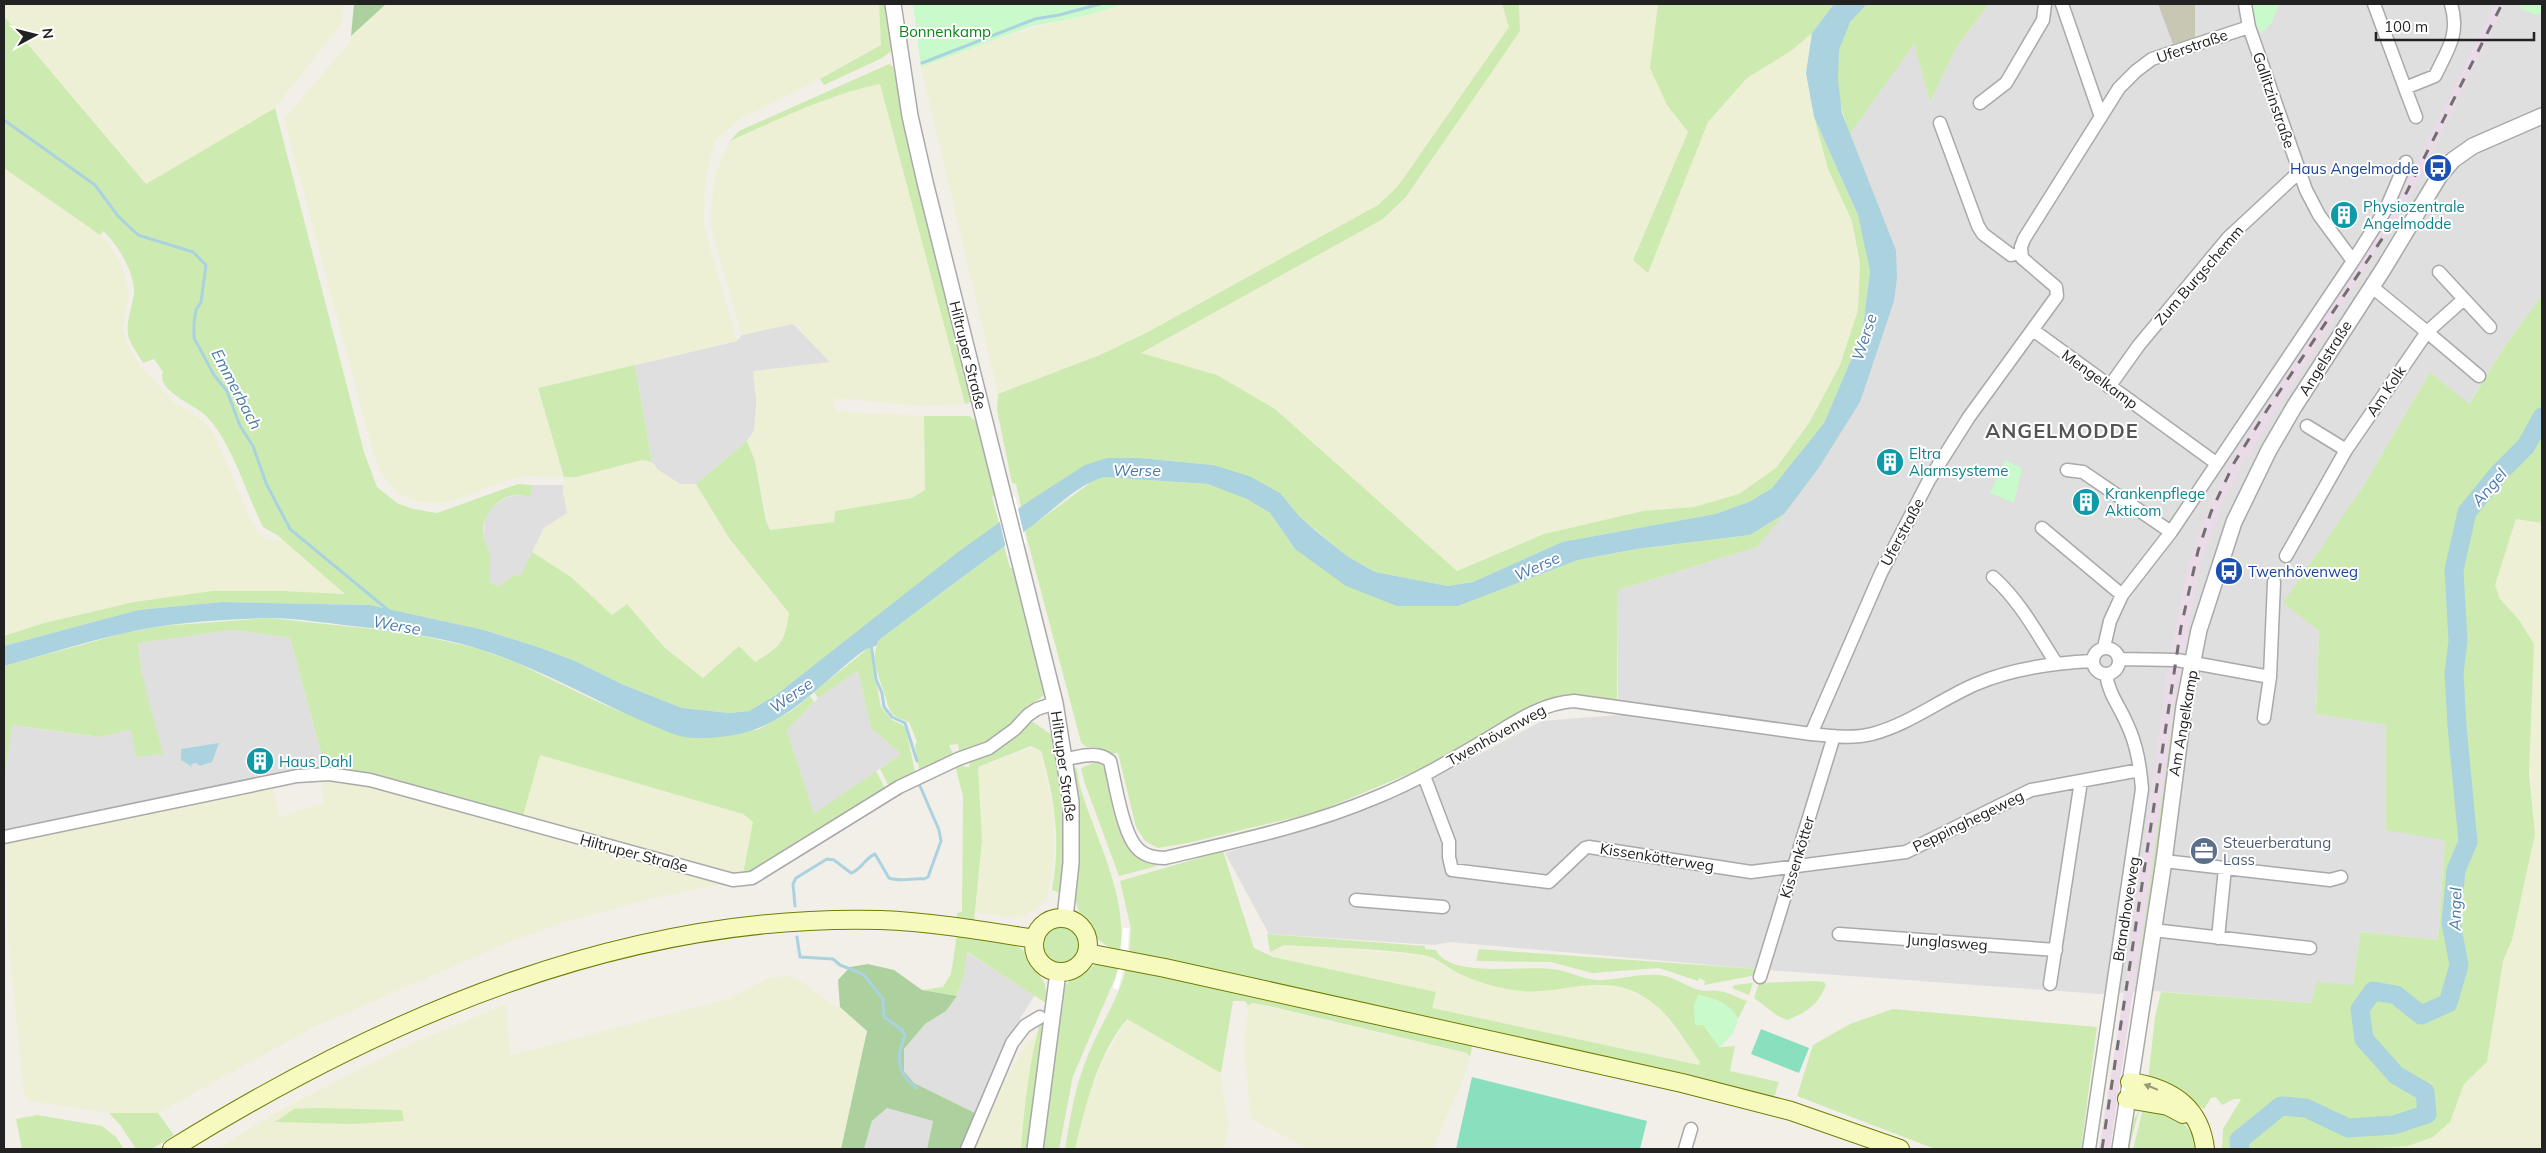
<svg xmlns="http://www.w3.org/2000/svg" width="2546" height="1153" font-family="Mulish,sans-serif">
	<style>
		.residential { fill: #e0dfdf }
		.industrial { fill: #ebdbe8 }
		.construction { fill: #c7c7b4 }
		.farmland { fill: #eef0d5 }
		.grass { fill: #cdebb0 }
		.forest { fill: #add19e }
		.park { fill: #c8facc }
		.pitch { fill: #88e0be }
		.water { fill: #aad3df }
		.pier { fill: #fff }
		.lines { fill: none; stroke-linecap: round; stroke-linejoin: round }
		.stream { stroke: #aad3df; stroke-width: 3 }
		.river { stroke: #aad3df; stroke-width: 19 }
		.minor-casing { stroke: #a9a9a9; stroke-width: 15 }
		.tertiary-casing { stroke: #a9a9a9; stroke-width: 18 }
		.secondary-casing { stroke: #707d05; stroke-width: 20 }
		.minor { stroke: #fff; stroke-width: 12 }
		.tertiary { stroke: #fff; stroke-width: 15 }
		.secondary { stroke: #f7fabf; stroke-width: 18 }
		.rail { stroke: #707070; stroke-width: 3; stroke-dasharray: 10 10; stroke-linecap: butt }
		.oneway { fill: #979978 }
		.labels { text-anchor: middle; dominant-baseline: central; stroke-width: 4; stroke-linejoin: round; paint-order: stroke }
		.park-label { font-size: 15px; fill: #0c8416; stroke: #fff }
		.street-label { font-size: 15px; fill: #222; stroke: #fff }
		.transit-label { font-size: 15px; fill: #164399; stroke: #fff; text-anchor: end }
		.culture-label { font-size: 15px; fill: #0d838f; stroke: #fff; text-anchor: start }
		.service-label { font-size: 15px; fill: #4e5e75; stroke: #fff; text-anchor: start }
		.water-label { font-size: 16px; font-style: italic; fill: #4a7aab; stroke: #fff }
		.district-label { font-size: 20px; font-weight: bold; letter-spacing: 1px; fill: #555; stroke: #fff }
	</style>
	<rect width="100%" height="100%" fill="#f2efe9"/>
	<path class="residential" d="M1989,4H2542V295L2504,347L2468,405L2430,372L2364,485L2284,603L2319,631L2316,714L2386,725L2445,840L2438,940L2360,932L2353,985L2311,1003L2153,991L2100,994L1767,970L1450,942L1434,945L1269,934L1225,853L1331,821L1425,783L1542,721L1618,715V590L1757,547L1818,469L1896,250L1850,134L1914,43L1930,102L1956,48Z
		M793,323L830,362L757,397L754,431L747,441L696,484H680L658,470L652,462L635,365L737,341L742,335Z
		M532,485H563L568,513L544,528L523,574L513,576L499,586L490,583L488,572L490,557L483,534L486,515L495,505L506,498L517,495L530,496Z
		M232,630L290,638L326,771L4,832V785L11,725L99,737L131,730L142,674L138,642Z
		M856,671L860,677L871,728L901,754L814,815L787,730L818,698Z
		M966,952L1035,995L1013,1030L975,1113L914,1083L904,1072V1049L925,1024L946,1011L957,996L964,974Z
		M887,1108L933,1121L927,1149H864L872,1121Z"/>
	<path class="industrial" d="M2495,4H2505L2405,206L2243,463L2221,507L2200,565L2179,677L2110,1149H2099L2124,992L2167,675L2189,562L2211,502L2233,458L2397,203Z"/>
	<path class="construction" d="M2158,4H2195V39L2173,44Z"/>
	<path class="farmland" d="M4,4H344L341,24L275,108L146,184L4,16Z
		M386,4H879L882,45L820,79L740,119L715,140L705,182L704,226L737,341L538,388L564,477H576L642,460L652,462L658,470L680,484H696L729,538L789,613L785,638L771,653L755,662L739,646L703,678L665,648L627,604L612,615L571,577L532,552L544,528L567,513L563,492L564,477L532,476L515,478L452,501L430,503L411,500L395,491L382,474L373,452L284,119L351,41V36Z
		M1113,4H1502L1509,27L1398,186L1378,205L1148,332L1100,355L998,394L920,63Z
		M1519,4H1658L1667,105L1688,132L1633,260L1676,200L1708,122L1747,78L1791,51L1812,33L1806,73L1814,117L1828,169L1852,221L1860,263L1858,310L1840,365L1809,423L1776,468L1739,494L1694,507L1643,511L1544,534L1457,571L1275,409L1140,353L1383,219L1407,197L1461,116L1521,8Z
		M880,84L965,404L921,406L835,398L834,411L924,416L925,490L912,498L835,511L834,522L769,530L755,461L747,441L754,431L757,409L753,371L830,362L793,324L742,335L711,229V206L716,172L730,141L790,114L851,90Z
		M4,168L86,224L100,235L113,249L123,269L129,293L123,325L125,340L140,365L173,401L202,420L214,433L249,517L262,537L272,541L282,540L346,594L283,591H212L134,602L44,623L4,636Z
		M2516,519L2542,523V1149H2365L2408,1146L2450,1122L2464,1084L2487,1062L2503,961L2512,940L2535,834L2519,620L2500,599L2495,585Z
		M1033,748L1039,751L1044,766L1054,814V861L1047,898L1040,906L1027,915L1010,917L975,912L982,840L978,767Z
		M539,755L743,814L754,821L743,874L732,875L522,819Z
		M342,781L516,824L723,884L655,898L571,920L512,941L314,1027L158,1113H109L28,1101L24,1095L8,937L6,844L273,787L279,817L324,802L321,782Z
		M1284,945L1425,955L1461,975L1523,991L1583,984H1604L1626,989L1650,1000L1667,1017L1700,1063L1699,1065L1431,1008L1436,992L1273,957L1270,952Z
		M788,976L802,982L833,1005L840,1007L867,1031L841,1149H216L279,1111L354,1072L411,1044L506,1004L510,1055L728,999L768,978Z
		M1252,1003L1469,1054L1466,1073L1433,1149H1308L1253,1120L1250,1113L1244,1045L1248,1006Z
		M1128,1019L1219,1070L1229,1124L1225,1149H1075L1085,1107L1102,1062Z
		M1036,1033L1021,1149H975L984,1119L1023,1049Z"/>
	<path class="grass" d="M879,4H886L893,50L882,58L824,85L820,79L881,45Z
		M1502,4H1519L1520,31L1406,197L1383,219L1141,353L1217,375L1275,409L1457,571L1544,534L1643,511L1694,507L1739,494L1776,468L1809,423L1840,365L1858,310L1860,263L1852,221L1828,169L1814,117L1858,215L1864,240L1870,271L1862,334L1824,423L1772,488L1749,502L1715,514L1562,542L1473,582L1448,586L1375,572L1347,556L1299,516L1213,465L1140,458H1107L1021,507L1016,484L1012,483L997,410L998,394L1100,355L1148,332L1378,205L1398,186L1509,27Z
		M1658,4H1834L1812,33L1791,51L1747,78L1708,122L1648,273L1633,260L1688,132L1667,105L1650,68Z
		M1867,4H1989L1956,48L1930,102L1914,44L1850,134C1837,101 1828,52 1851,21C1855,15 1862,9 1867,4Z
		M4,16L146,184L275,108L364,452L377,487L397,503L413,509L437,513L518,484L532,485L531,496C525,497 520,494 515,495C497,498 482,515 483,534C484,541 489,548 490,556C491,565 489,574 490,583L499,586L513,576L522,574L532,552L571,577L612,615L627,604L665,648L703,678L739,646L755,662C782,646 784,643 789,613L729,538L696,484L747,441L755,461L766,521L770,530L834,522L835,511L912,498L925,490L924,416H969L978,422L997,494L992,497L999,523L776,695L749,711L729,713L682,708L624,685L575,661L538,647L484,630L370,605L222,602L138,610L4,646V636L44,623L134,602L212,591H283L345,594L277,535L263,527C247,495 230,438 205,415C195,405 155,390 163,372L154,359L143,363C139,355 130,345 128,335C126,320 132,308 134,293C135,273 117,243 103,231L100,235L4,168Z
		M889,64L893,67L972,396L971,402L965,404L880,84C827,95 779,119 730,141L739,131Z
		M2542,295V523L2516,519L2495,585L2500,599L2519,620L2534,644L2529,773L2535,834L2512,940L2503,961L2487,1062L2464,1084L2450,1122L2433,1137L2408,1146L2365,1149H2222L2223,1129L2241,1099H2234L2222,1105L2216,1097L2211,1098L2204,1109L2171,1089L2148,1080L2155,1017L2161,992L2311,1003L2317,982L2353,985L2360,932L2438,940L2445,840L2386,830V725L2316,714L2319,631L2283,603L2364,485L2430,372L2469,404L2504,347Z
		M635,365L652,462L642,460L576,477H564L538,388Z
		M1104,477L1208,484L1227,490L1247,499L1270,513L1295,549L1458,606L1578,560L1636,549L1750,535L1784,514L1757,547L1618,590L1617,700L1562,695L1534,704L1423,768L1317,812L1188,843L1158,848L1145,841L1136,827L1118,753L1112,754L1097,747H1086L1081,742L1025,531L1094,480Z
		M1004,546L1010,568H1016L1044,690L1043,696L1024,709L1002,732L988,742L962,753L959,751L958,744L949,745L953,754L951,757L919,769L915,745L917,742L909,722C905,720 899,719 895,716C887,710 887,700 884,692C878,675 870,657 879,640Z
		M270,618L409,633L476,648L515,662L596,701L664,730H757L790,712L810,696L814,702L787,730L814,814L876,771L887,792L765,867L743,874L753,822L743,814L540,755L522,819L326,771L290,638L232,630L138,643L142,674L163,754L136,757L131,730L100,737L12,725L4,785V666L121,634L162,626Z
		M870,647L881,707L892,720L903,725L906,729L915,772L890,788L880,769L901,754L871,728L860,678L857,671L818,698L814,692Z
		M2176,698L2179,700L2145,936L2137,978Z
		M1030,722H1033L1052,735C1068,785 1067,841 1060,893L1052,890C1061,839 1055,800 1041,751L1031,746L978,767L982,840L974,921L957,919V913L962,912L963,796L955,765L963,764L965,767H969L971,758L1005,743L1018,735Z
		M1095,762L1102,765L1105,770C1113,804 1115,858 1158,866L1119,876L1084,781L1081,768Z
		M1076,767C1079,776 1079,785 1082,793C1099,845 1128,899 1120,952C1094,942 1078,922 1075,894L1073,772Z
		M1223,851L1254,948L1273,957L1436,992L1432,1008L1699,1065L1700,1062C1685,1042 1671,1015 1650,1001C1606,969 1567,995 1522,991C1500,989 1480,983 1460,974C1449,969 1436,957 1423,955C1379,948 1329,948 1284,945L1270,952L1267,934L1425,946V949L1436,950C1450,979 1524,965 1552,969C1567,970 1581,979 1596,980C1618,980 1639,973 1660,975C1676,977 1688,988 1703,991C1708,991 1713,990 1718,991C1728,992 1738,998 1747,1001L1738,1019C1730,1003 1715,999 1699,995L1703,1025L1720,1047L1735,1046L1730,1071L1779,1082L1774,1098L1284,985L1129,953L1131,929L1120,881Z
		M1042 945a20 20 0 1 1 40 0a20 20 0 1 1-40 0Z
		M957,934L1007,942L1022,949L1045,984L1047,1003L1031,1149H1021C1025,1100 1030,1050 1046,1003L967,952L964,974L957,996L922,990L943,987L951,974Z
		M1479,949L1757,969L1756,975L1704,985L1705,981L1699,978L1698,981L1659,968L1592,973L1551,962L1476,961Z
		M1098,964L1118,966L1116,976L1073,1076L1059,1149H1041L1059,1008L1066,984L1081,970Z
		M1126,967L1473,1042L1470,1057L1467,1053L1269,1006L1252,1003L1248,1006L1245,1001H1233L1221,1073L1127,1019C1097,1055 1086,1105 1075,1149H1065C1070,1117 1075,1086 1088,1055C1100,1025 1119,999 1126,967Z
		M1814,981L1824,982L1826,985C1819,1004 1806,1013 1787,1020L1778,1016L1754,998L1759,983Z
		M1753,983L1749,995L1732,988L1734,985Z
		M1893,1009L2097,1027L2081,1149H1935L1797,1096L1813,1045L1850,1024Z
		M317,1108L402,1110L404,1121L351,1124L275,1122L294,1109Z
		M2143,1109C2168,1109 2193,1123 2197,1149H2133Z
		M2139,1111L2129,1149H2126L2132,1122Z
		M109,1113H158L174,1135L152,1149H136L121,1126Z
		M37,1115L102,1126L116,1137L124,1149H22L16,1119Z"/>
	<path class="forest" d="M354,4H386L351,36Z
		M868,964L894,970L922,990L957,996L946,1011L925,1024L904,1049V1071L914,1083L975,1113L961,1149H927L933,1121L887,1108L872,1121L864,1149H841L867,1031L840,1007L838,980L850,967Z"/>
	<path class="park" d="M913,4H1125L1080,17L1032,26L921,67Z
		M2251,4H2279L2272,22L2261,34L2255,22Z
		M2519,4H2542V11L2537,15L2521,9Z
		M2005,460L2022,468L2014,503L1990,493Z
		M1698,995C1715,999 1730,1003 1738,1019L1733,1033L1720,1048L1703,1025H1695L1694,1006Z"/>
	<path class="pitch" d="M1761,1029L1809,1048L1799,1073L1751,1054Z
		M1472,1077L1647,1121L1640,1149H1456Z"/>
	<path class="water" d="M1834,4H1867L1850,22L1839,50L1838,80L1842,113L1896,250L1897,278L1894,301L1860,402L1818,469L1784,514L1750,535L1636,549L1578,560L1458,606H1397L1346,586L1295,549L1270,513L1247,499L1208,484L1104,477C1077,485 1054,509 1032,526C981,563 930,601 879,640L876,646C863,648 851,661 841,669C791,712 765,739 694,738C677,738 658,727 642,721C599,702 558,679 515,662C466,641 413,633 361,627C331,624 299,618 268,618C233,619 196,621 162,626C108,634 56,652 4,666V646L138,610L222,602L370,605L484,630L538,647L575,661L624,685L682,708L729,713L749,711L776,695L958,552L1029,501L1085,465L1107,458H1140L1213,465L1249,476L1280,493L1299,516L1316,531L1347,556L1375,572L1448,586L1473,582L1562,542L1715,514L1749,502L1772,488L1824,423L1862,334L1870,271L1858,215L1814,117L1806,73L1812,33Z
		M219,743L212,762L200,766L196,763L191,764L192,767L181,760V749Z"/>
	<path class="pier" d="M1015,496L1026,543L1008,556L997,510Z
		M1123,928H1129L1128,947L1118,990L1113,988L1119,966Z"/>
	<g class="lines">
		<path class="stream" d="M922,63L1035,19L1059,15L1100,4
			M4,120L95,185L118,216L138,235L193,252L206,265L201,302L196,310L194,323V338L214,375L227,391L240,426L253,446L266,483L290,529L388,610
			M871,644L876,679L882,693L884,707L892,717L905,723L917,761
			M795,906L793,884L796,878L827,859L834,860L851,873C861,870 865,858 875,854L889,878C901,882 912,878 924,879L928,877L941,841L939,830L920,786
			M797,937L800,957L833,959L840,965L863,974L883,999L884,1017L902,1030L905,1036C904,1041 901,1045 900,1051C897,1066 904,1080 917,1088"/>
		<path class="river" d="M2240,1149L2239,1140L2281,1106L2306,1108L2348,1128L2394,1125L2427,1114L2425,1092L2396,1075L2364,1039L2360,1009L2373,991L2396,995L2421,1015L2448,1003L2459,965L2451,923L2456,870L2468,842L2457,726L2454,673L2458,641L2454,570L2467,512L2498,474L2526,446L2542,417"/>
		<defs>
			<path id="minor" d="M2062,4L2101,117
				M2245,4L2249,27L2306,190L2319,215L2353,261
				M2374,4L2405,88L2435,76C2448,49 2460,34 2451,4
				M2405,88L2416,117
				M1980,103L2006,83L2043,20L2045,4
				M1940,123L1978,226L1983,234L2011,255L2020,253
				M2439,272L2464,299
				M2033,330L2216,463
				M2479,376L2427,332L2464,299L2490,327
				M2109,387L2139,345L2228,238L2299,172
				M2307,426L2346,450
				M2067,470L2083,472L2171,532
				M2042,528L2122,595
				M2286,556L2346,450L2427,332L2371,286
				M1993,577C2019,600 2037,633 2056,663
				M2104,647L2110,621L2122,595L2171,532L2353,261L2386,209L2406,162
				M2093 661a13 13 0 1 1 26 0a13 13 0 1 1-26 0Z
				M2119,659L2177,660L2270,677L2274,582
				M2264,718L2270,677
				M1811,734L1881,573L1929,480L1969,417L2057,296L2056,287L2022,258L2021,247L2024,239L2119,88L2136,71L2152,59L2249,27
				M1065,759C1080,757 1097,750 1110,761C1115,783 1122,827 1134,844C1141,855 1154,858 1165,858C1237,841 1309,826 1377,797C1414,782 1448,762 1482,742C1511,725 1540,703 1574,701L1811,734C1831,736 1852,739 1872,734C1910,724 1941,699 1976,684C2013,668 2053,663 2092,661
				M1424,776L1449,842V857L1452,870L1549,882L1585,848L1589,847L1751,872L1906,852L2031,790L2140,770
				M4,837L297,776L329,774L370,780L733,880L752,878L899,787L958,759L989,748L1015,729L1028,715L1037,709L1055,703
				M2164,861L2330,880L2341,877
				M1356,900L1443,907
				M2153,930L2310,948
				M1839,934L2056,950
				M2218,938L2225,868
				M1760,977L1834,736
				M2050,984L2081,781
				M967,1149L1012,1043L1025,1026L1040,1017
				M1685,1149L1691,1129
				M2089,1149L2142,789C2140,766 2137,745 2127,724C2119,705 2109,695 2106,674"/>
			<path id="tertiary" d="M893,4L910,116L925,182L1055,703L1071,802V863L1065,918
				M1035,1149L1058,972
				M2120,1149L2164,861L2184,706L2199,630L2234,522L2269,450L2294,407L2384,268L2440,175L2453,160L2473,146L2542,116"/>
			<path id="secondary" d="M1034 945a27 27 0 1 1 54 0a27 27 0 1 1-54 0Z
				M1087,953L1165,968L1682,1083L1791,1111L1900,1149
				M2130,1082C2170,1088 2200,1106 2205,1149
				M2127,1099L2168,1106L2183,1114
				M172,1149C386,1016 625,913 881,920C932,922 984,931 1035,939"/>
		</defs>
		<use href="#minor" class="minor-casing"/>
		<use href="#tertiary" class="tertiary-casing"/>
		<use href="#secondary" class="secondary-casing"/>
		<use href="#minor" class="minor"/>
		<use href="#tertiary" class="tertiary"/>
		<use href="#secondary" class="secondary"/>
		<path class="rail" d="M2102,1149L2181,627L2198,551L2211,512L2234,463L2267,410L2386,233L2502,4"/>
	</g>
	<defs><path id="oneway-solid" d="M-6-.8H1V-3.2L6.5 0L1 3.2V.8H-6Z" transform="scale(1.25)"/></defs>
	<use class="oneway" href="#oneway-solid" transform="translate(2151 1087) rotate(-158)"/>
	<defs>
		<symbol id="bus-disc" viewBox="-11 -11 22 22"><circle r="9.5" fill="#1a4fb4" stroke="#fff"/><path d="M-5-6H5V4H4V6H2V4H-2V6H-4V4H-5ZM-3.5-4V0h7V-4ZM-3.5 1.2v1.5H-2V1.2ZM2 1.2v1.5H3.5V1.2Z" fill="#fff"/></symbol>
		<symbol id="building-disc" viewBox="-11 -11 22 22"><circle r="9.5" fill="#0f9aa8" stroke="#fff"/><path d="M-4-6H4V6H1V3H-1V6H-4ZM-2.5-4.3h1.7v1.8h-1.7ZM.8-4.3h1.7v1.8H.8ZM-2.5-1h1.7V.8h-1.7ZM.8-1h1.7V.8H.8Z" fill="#fff"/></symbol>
		<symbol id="office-disc" viewBox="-11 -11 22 22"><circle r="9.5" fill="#5c6f8a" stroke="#fff"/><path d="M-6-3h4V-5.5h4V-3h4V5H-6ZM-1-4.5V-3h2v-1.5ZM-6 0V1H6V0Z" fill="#fff"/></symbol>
	</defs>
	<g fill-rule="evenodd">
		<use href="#bus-disc" x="2422" y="152" width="32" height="32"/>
		<use href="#building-disc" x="2328" y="199" width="32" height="32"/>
		<use href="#building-disc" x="1874" y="446" width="32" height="32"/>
		<use href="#building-disc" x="2070" y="486" width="32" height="32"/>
		<use href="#bus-disc" x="2213" y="555" width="32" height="32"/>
		<use href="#building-disc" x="244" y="745" width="32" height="32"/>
		<use href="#office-disc" x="2188" y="835" width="32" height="32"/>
	</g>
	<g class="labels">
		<g class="park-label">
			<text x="945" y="31">Bonnenkamp</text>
		</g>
		<g class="street-label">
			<text transform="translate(2192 46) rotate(-19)">Uferstraße</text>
			<text transform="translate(2274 100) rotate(71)">Gallitzinstraße</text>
			<text transform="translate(2199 275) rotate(-49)">Zum Burgschemm</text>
			<text transform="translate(968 355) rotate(76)">Hiltruper Straße</text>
			<text transform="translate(2325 358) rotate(-58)">Angelstraße</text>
			<text transform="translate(2100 379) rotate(36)">Mengelkamp</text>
			<text transform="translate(2386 391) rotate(-56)">Am Kolk</text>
			<text transform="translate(1902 532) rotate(-62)">Uferstraße</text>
			<text transform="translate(2183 723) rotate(-80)">Am Angelkamp</text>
			<text transform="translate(1496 735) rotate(-29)">Twenhövenweg</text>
			<text transform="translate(1064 766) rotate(82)">Hiltruper Straße</text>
			<text transform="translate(1968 821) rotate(-26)">Peppinghegeweg</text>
			<text transform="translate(634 853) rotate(15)">Hiltruper Straße</text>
			<text transform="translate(1657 857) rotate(9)">Kissenkötterweg</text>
			<text transform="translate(1797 857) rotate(-73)">Kissenkötter</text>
			<text transform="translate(2126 909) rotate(-81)">Brandhoveweg</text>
			<text transform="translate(1947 942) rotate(4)">Junglasweg</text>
		</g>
		<g class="transit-label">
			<text x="2419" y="168">Haus Angelmodde</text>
			<text x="2248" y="571" text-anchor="start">Twenhövenweg</text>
		</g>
		<g class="culture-label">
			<text x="2363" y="206">Physiozentrale<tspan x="2363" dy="17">Angelmodde</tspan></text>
			<text x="1909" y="453">Eltra<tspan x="1909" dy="17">Alarmsysteme</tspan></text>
			<text x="2105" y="493">Krankenpflege<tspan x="2105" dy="17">Akticom</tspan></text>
			<text x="279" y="761">Haus Dahl</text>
		</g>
		<g class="service-label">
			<text x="2223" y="842">Steuerberatung<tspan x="2223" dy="17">Lass</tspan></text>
		</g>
		<g class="water-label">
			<text transform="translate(1864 337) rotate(-72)">Werse</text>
			<text transform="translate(237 389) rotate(62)">Emmerbach</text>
			<text x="1137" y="470">Werse</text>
			<text transform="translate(2489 487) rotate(-49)">Angel</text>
			<text transform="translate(1537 566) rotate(-24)">Werse</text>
			<text transform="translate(397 625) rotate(10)">Werse</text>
			<text transform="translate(791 695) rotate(-35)">Werse</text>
			<text transform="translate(2455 909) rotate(-89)">Angel</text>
		</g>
		<g class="district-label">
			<text x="2062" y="430">ANGELMODDE</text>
		</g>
	</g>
	<rect width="2546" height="1153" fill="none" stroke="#222222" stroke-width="10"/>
	<g transform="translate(35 35) rotate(83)" stroke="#ffffff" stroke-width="4" paint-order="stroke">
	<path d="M0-4L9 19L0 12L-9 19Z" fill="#222222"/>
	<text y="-8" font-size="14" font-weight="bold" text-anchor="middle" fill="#222222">N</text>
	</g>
	<path d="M2376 32v8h158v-8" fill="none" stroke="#222222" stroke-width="2.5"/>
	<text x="2384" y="32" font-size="15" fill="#222222" stroke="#ffffff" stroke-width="4" paint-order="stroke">100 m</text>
</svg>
